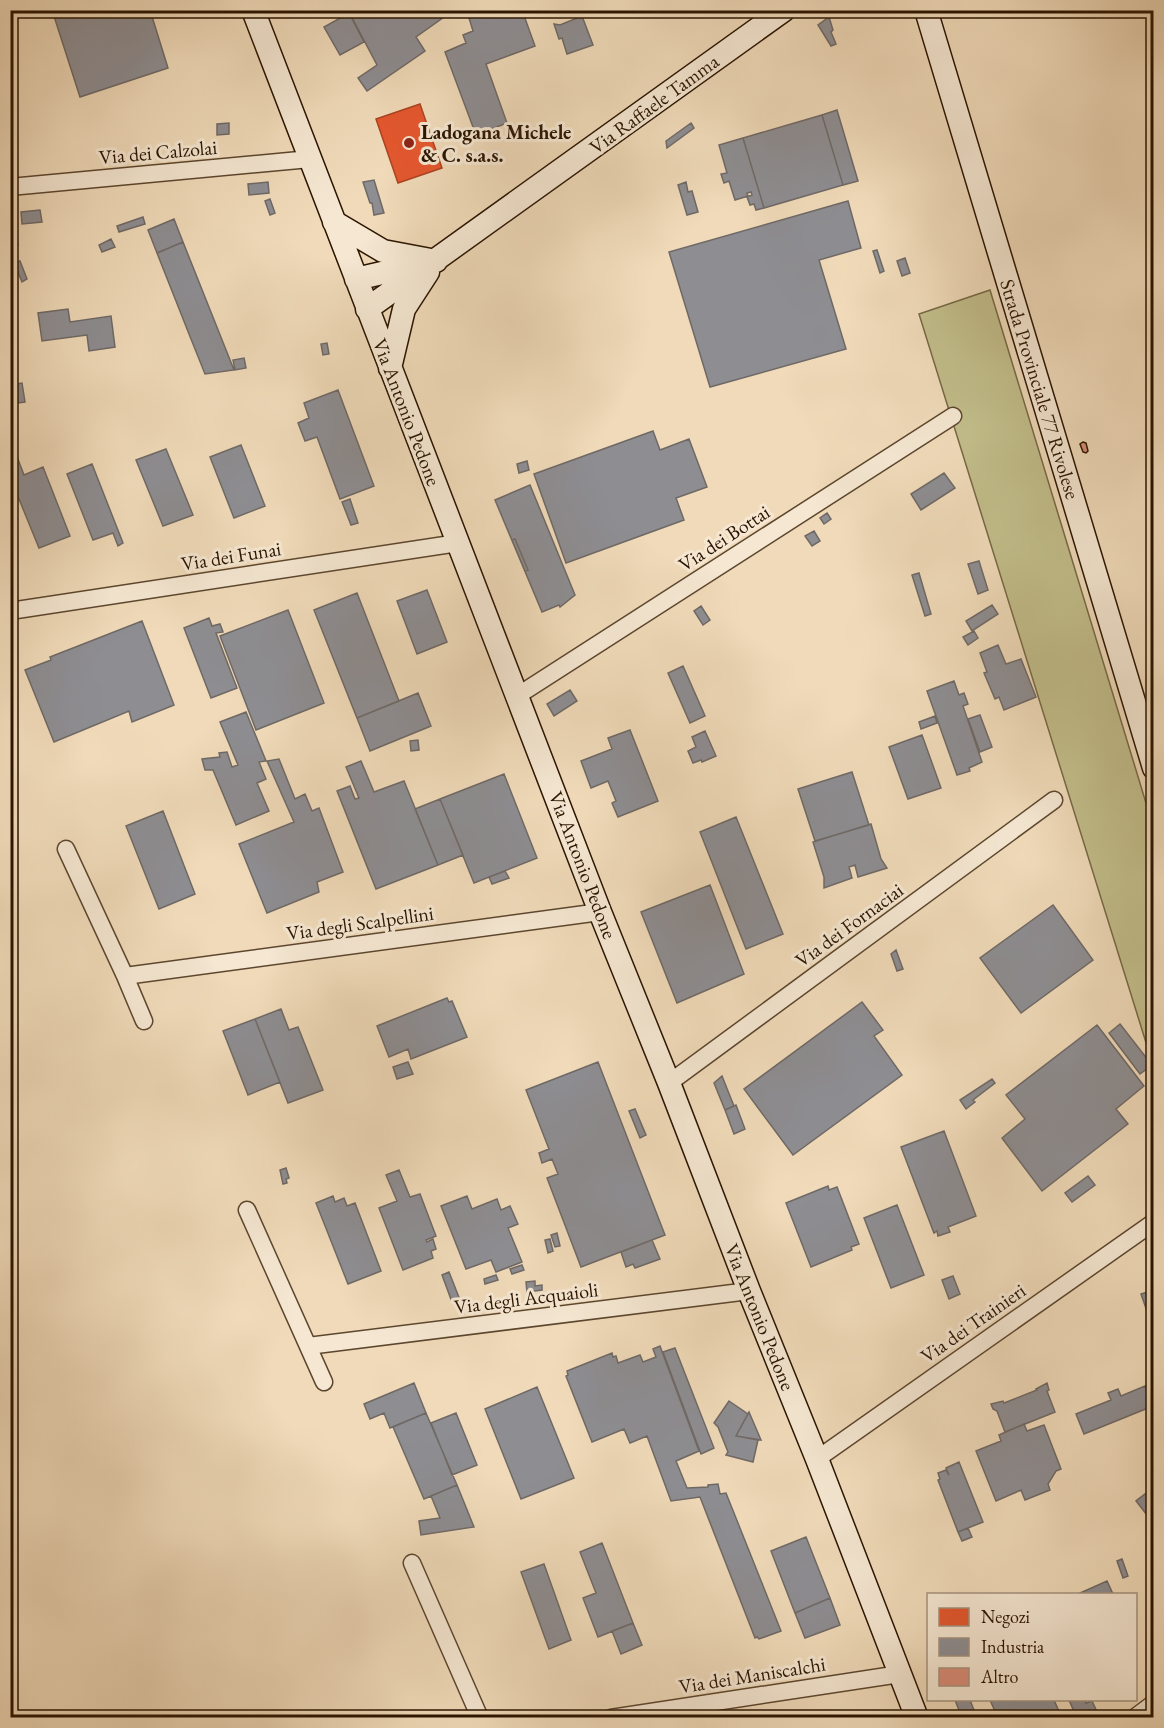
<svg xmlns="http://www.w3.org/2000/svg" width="1164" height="1728" font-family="'EB Garamond',serif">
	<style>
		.green { fill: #c1bd8a; stroke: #766845; stroke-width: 1.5 }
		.shops { fill: #e4572e; stroke: #ac4320; stroke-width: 1.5 }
		.industry { fill: #8d8d92; stroke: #6f6966; stroke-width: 1.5 }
		.building { fill: #d98c77; stroke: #2a1400; stroke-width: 1.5 }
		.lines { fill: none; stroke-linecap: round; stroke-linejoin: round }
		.street-casing { stroke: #5c462e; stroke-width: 19 }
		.secondary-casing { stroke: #2a1400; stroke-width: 25 }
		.street { stroke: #f5e7d2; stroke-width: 16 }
		.secondary { stroke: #f5e7d2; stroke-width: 22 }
		.poi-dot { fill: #8f2418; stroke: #f5e7d2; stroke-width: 2 }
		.labels { text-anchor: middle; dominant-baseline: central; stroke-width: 6; stroke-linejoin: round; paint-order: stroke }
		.street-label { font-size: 20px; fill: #2a1400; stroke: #f5e7d2 }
		.poi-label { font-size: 20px; font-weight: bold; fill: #2a1400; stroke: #f5e7d2; text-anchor: start }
	</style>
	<rect width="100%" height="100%" fill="#f0dab9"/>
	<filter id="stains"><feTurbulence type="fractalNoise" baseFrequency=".00333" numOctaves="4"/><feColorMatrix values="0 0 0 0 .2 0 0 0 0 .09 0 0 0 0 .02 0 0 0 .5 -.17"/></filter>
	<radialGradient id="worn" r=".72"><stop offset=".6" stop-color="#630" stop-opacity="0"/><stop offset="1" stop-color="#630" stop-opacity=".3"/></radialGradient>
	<path class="green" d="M990,290L1153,826V1065L919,314Z"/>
	<path class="shops" d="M420,104L442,168L398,183L376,119Z"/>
	<path class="industry" d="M52,10H150L168,68L80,97Z
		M348,10H454L416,37L425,51L367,91L358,78L377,65Z
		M490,10H522L535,46L486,64L507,123L476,135L445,52L466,43L463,35L473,31L469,18Z
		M349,13L364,42L340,55L324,27Z
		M582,16L593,45L567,54L562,38L559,39L554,24L560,25Z
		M829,17L833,30L831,32L836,44L831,46L818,25Z
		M837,110L858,181L843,185L822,115Z
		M822,115L843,185L764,208L743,138Z
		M229,123V134L217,135V124Z
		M691,123L694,128L667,148L666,141Z
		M743,138L764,208L756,210L754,204L750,205L747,197L752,195L751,192L747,193L748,196L735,200L729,181L724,183L721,174L727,173L719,145Z
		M374,180L384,213L374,215L372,203H370L363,182Z
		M268,182L269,193L249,195L248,184Z
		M686,182L688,192L692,191L698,212L687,215L678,185Z
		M270,199L275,213L270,215L265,201Z
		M848,201L861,248L819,260L846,349L710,387L669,252Z
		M40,210L42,222L22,224L21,212Z
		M143,217L145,224L119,232L117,226Z
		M174,219L183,242L157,253L148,230Z
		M10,225L18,245L10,248Z
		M111,239L115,247L102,252L99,245Z
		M183,242L234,370L205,374L191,339L157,253Z
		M877,250L884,271L880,273L873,251Z
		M905,258L910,273L902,276L897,261Z
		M20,261L27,279L22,282L14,263Z
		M68,309L70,322L111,316L115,347L89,351L87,335L42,341L38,313Z
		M327,343L329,354L323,355L321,344Z
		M244,358L246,368L235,370L233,360Z
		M22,383L25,402L10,404V385Z
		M338,390L374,486L340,499L317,437L305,441L298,423L309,418L304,403Z
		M653,431L660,450L689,439L707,487L676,498L684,520L566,563L534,474Z
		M241,445L265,506L234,518L210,457Z
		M13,446L24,475L43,467L70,536L39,548L10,477V447Z
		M166,449L193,515L163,526L136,460Z
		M527,461L529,470L519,473L517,464Z
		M92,464L123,543L118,546L113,533L93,540L67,474Z
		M944,473L955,488L921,510L911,494Z
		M530,485L575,595L560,607L559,605L542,612L495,500Z
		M350,499L358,523L351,525L342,502Z
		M827,513L831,519L824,524L820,518Z
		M814,531L820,541L812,546L805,536Z
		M515,539L528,570L525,571L512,540Z
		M979,561L988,590L978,594L968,564Z
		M919,573L931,614L925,616L912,575Z
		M427,590L447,642L417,654L397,601Z
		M357,593L399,701L357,718L314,610Z
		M992,605L998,614L972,631L966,621Z
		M701,606L710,620L703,625L694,611Z
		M288,610L324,703L256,730L220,636Z
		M209,618L212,626L220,624L223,632L216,633L237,688L211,698L184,628Z
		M142,621L174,705L132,722L129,711L54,742L25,670L51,660L50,657Z
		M974,631L978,638L968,645L963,637Z
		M998,645L1006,664L1021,659L1036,697L1004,710L999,697L995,699L984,673L987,672L980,653Z
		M683,666L705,716L690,723L668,673Z
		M954,681L959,695L964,693L968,704L963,706L982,762L969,768L970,771L957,775L927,691Z
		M570,690L577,701L554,716L547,704Z
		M418,693L431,726L370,751L357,718Z
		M246,712L266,761L259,762L266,779L257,783L269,811L236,825L213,770H205L202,759L220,757L219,753L227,752L232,767L238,765L220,722Z
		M980,715L992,747L980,752L968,719Z
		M935,716L937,723L921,729L919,722Z
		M630,730L658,801L618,817L612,803L616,801L608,781L591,788L581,761L612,749L608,738Z
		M705,731L716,756L702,762L701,760L693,763L688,751L696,747L692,737Z
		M922,735L941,788L908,799L889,747Z
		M418,740L419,750L411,751L410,741Z
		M279,759L295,799L305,794L312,811L319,808L343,872L317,882L319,892L267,913L239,844L294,822L267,761Z
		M361,761L374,792L404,781L438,865L376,889L337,791L350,786L355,799L359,798L346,767Z
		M852,772L869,825L815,841L798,789Z
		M504,774L537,858L474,883L440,799Z
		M440,799L463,855L438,865L415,809Z
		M163,811L195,894L159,909L126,826Z
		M736,817L783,934L746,949L700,832Z
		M871,824L881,859L887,868L858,877L855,865L849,867L852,878L824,888V877L813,842Z
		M505,871L509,878L492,884L489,877Z
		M710,885L744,974L677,1003L641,912Z
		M1053,905L1093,960L1021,1013L980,958Z
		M896,950L903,969L897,971L891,954Z
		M447,998L449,1002L452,1001L467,1037L411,1059L408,1049L389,1057L377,1026Z
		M862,1002L883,1030L874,1036L902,1075L793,1155L744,1089Z
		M281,1009L289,1030L298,1027L323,1090L288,1103L255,1019Z
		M255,1019L280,1082L248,1095L223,1031Z
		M1120,1024L1152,1065L1140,1074L1109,1033Z
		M1097,1025L1144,1086L1116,1109L1128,1124L1042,1191L1002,1138L1025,1119L1006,1095Z
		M408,1062L413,1074L397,1079L393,1067Z
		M598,1062L665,1235L581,1267L547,1178L558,1174L552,1159L542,1163L539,1153L549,1149L526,1090Z
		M722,1076L734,1106L725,1110L714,1083Z
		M992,1079L995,1083L973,1100L975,1102L966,1109L960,1100Z
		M736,1105L745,1129L734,1134L725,1110Z
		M635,1109L646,1135L640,1138L629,1111Z
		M944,1131L976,1216L948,1227L950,1232L938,1236L937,1231L934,1233L901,1147Z
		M286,1168L289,1178L286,1179L287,1183L283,1184L280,1170Z
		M399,1170L410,1197L420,1194L436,1236L426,1240L427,1242L433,1239L436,1249L431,1251L433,1258L403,1270L379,1208L397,1201L386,1175Z
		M1088,1176L1095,1185L1072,1202L1065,1193Z
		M828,1186L829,1190L837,1187L859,1244L851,1247L852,1250L811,1267L786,1203Z
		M333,1196L335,1202L344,1198L347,1206L355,1203L381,1271L348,1284L316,1203Z
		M467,1196L472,1209L497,1199L501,1210L510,1206L518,1224L508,1228L522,1262L496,1272L491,1260L466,1269L441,1206Z
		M897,1205L924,1275L891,1288L864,1218Z
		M557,1233L560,1246L555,1247L551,1235Z
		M550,1239L553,1251L548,1253L545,1240Z
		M652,1240L660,1259L635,1268L633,1264L626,1267L621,1252Z
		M522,1265L524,1270L512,1274L510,1269Z
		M449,1272L460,1300L452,1302L442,1275Z
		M496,1275L498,1280L485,1284L484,1279Z
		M953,1276L960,1294L949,1299L942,1280Z
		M535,1281V1286L542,1285V1290L527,1292L526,1282Z
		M1154,1290V1309L1147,1311L1141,1294Z
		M660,1346L699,1451L676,1461L687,1488L708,1487V1485L718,1484L720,1494L726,1493L781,1631L759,1639L757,1637L755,1638L700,1497L671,1501L647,1436L630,1443L624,1429L592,1442L566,1376L568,1375L567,1371L612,1353L613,1357L616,1356L618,1363L640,1355L643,1362L656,1357L653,1349Z
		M675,1348L714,1448L701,1454L663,1352Z
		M1153,1382L1154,1406H1153L1145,1386Z
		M414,1383L426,1413L390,1428L384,1413L370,1419L364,1404Z
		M1047,1383L1049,1390L1047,1391L1055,1412L1005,1432L997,1411L993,1409L991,1404L1003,1401L1004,1403L1037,1390L1036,1389Z
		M1145,1386L1153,1406L1084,1434L1076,1414L1111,1400L1108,1393L1118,1389L1121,1396Z
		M537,1387L574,1478L521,1499L485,1409Z
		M729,1401L748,1414L736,1436L758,1440L753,1462L726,1455L728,1452L718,1427L714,1423Z
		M749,1412L761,1440L736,1436Z
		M426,1413L457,1485L424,1499L393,1427Z
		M456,1413L477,1465L452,1475L431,1423Z
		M1024,1424L1027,1431L1044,1425L1061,1469L1056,1471L1048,1484L1050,1490L1025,1500L1021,1490L996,1501L976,1451L1001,1441L999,1435Z
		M959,1462L983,1522L958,1532L938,1480L940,1479L938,1473L946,1470L949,1475L946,1468Z
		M457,1485L474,1527L421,1535L419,1521L440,1518L431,1496Z
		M1154,1487V1524L1136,1501Z
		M968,1528L972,1537L962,1541L958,1532Z
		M806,1537L830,1598L795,1613L771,1551Z
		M602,1543L633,1623L598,1637L583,1598L596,1593L580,1552Z
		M1122,1559L1128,1576L1123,1578L1117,1561Z
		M544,1564L571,1640L549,1649L521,1572Z
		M1107,1581L1113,1594H1078Z
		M830,1598L840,1625L805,1638L795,1613Z
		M633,1623L642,1645L621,1654L612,1631Z
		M955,1700H970L977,1718H962Z
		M990,1700H1054L1062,1718H1018L1017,1715L1011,1718H998Z
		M1069,1700H1084L1086,1703L1092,1701L1098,1714L1100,1711L1105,1717L1092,1718L1089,1710L1076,1716Z"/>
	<path class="building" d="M1083,442L1086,443L1088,451L1086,453L1083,452L1080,444Z"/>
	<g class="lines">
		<defs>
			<path id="street" d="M10,187L310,159
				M10,611L458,543
				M517,696L953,416
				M66,849L125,976L600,912
				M125,976L144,1021
				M669,1083L1054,800
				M247,1210L324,1382
				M308,1346L749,1291
				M817,1459L1154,1222
				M412,1563L480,1718
				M611,1718L900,1674
				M1134,1718L1154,1703"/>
			<path id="secondary" d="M253,10L600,912L669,1083L749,1291L817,1459L917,1718
				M926,10L1154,768
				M334,222L383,251L436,261
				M356,279L425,263
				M367,309L784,10
				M390,368L404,309L428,272"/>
		</defs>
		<use href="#street" class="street-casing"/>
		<use href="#secondary" class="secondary-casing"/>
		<use href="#street" class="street"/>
		<use href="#secondary" class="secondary"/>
	</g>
	<circle class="poi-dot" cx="409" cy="143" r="6"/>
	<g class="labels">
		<g class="street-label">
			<text transform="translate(654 104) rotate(-36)">Via Raffaele Tamma</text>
			<text transform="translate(158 152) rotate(-5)">Via dei Calzolai</text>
			<text transform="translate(1040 389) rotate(73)">Strada Provinciale 77 Rivolese</text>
			<text transform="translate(407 412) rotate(69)">Via Antonio Pedone</text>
			<text transform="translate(724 538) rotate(-33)">Via dei Bottai</text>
			<text transform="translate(231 556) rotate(-9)">Via dei Funai</text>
			<text transform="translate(583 865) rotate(69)">Via Antonio Pedone</text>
			<text transform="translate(360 923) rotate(-8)">Via degli Scalpellini</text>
			<text transform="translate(849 925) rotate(-36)">Via dei Fornaciai</text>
			<text transform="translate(526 1298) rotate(-7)">Via degli Acquaioli</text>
			<text transform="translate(760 1317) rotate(68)">Via Antonio Pedone</text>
			<text transform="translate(973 1323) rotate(-35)">Via dei Trainieri</text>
			<text transform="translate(752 1675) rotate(-9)">Via dei Maniscalchi</text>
		</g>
		<g class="poi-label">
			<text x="421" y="132">Ladogana Michele<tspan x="421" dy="23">&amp; C. s.a.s.</tspan></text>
		</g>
	</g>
	<rect width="1164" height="1728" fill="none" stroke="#f0dab9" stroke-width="36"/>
	<rect x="12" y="12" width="1140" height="1704" fill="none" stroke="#2a1400" stroke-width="3"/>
	<rect x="18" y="18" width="1128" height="1692" fill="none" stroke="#2a1400" stroke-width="1.5"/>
	<rect x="927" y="1593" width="210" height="108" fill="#f5e7d2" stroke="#a4937e" stroke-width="1.5"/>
	<rect x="939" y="1608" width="30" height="18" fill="#e4572e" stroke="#a4937e" stroke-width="1.5"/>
	<text x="981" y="1623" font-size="18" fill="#2a1400">Negozi</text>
	<rect x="939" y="1638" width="30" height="18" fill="#8d8d92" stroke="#a4937e" stroke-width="1.5"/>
	<text x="981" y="1653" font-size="18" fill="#2a1400">Industria</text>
	<rect x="939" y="1668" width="30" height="18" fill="#d98c77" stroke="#a4937e" stroke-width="1.5"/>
	<text x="981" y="1683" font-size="18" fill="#2a1400">Altro</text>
	<rect width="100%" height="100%" filter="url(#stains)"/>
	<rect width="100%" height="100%" fill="url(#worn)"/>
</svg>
